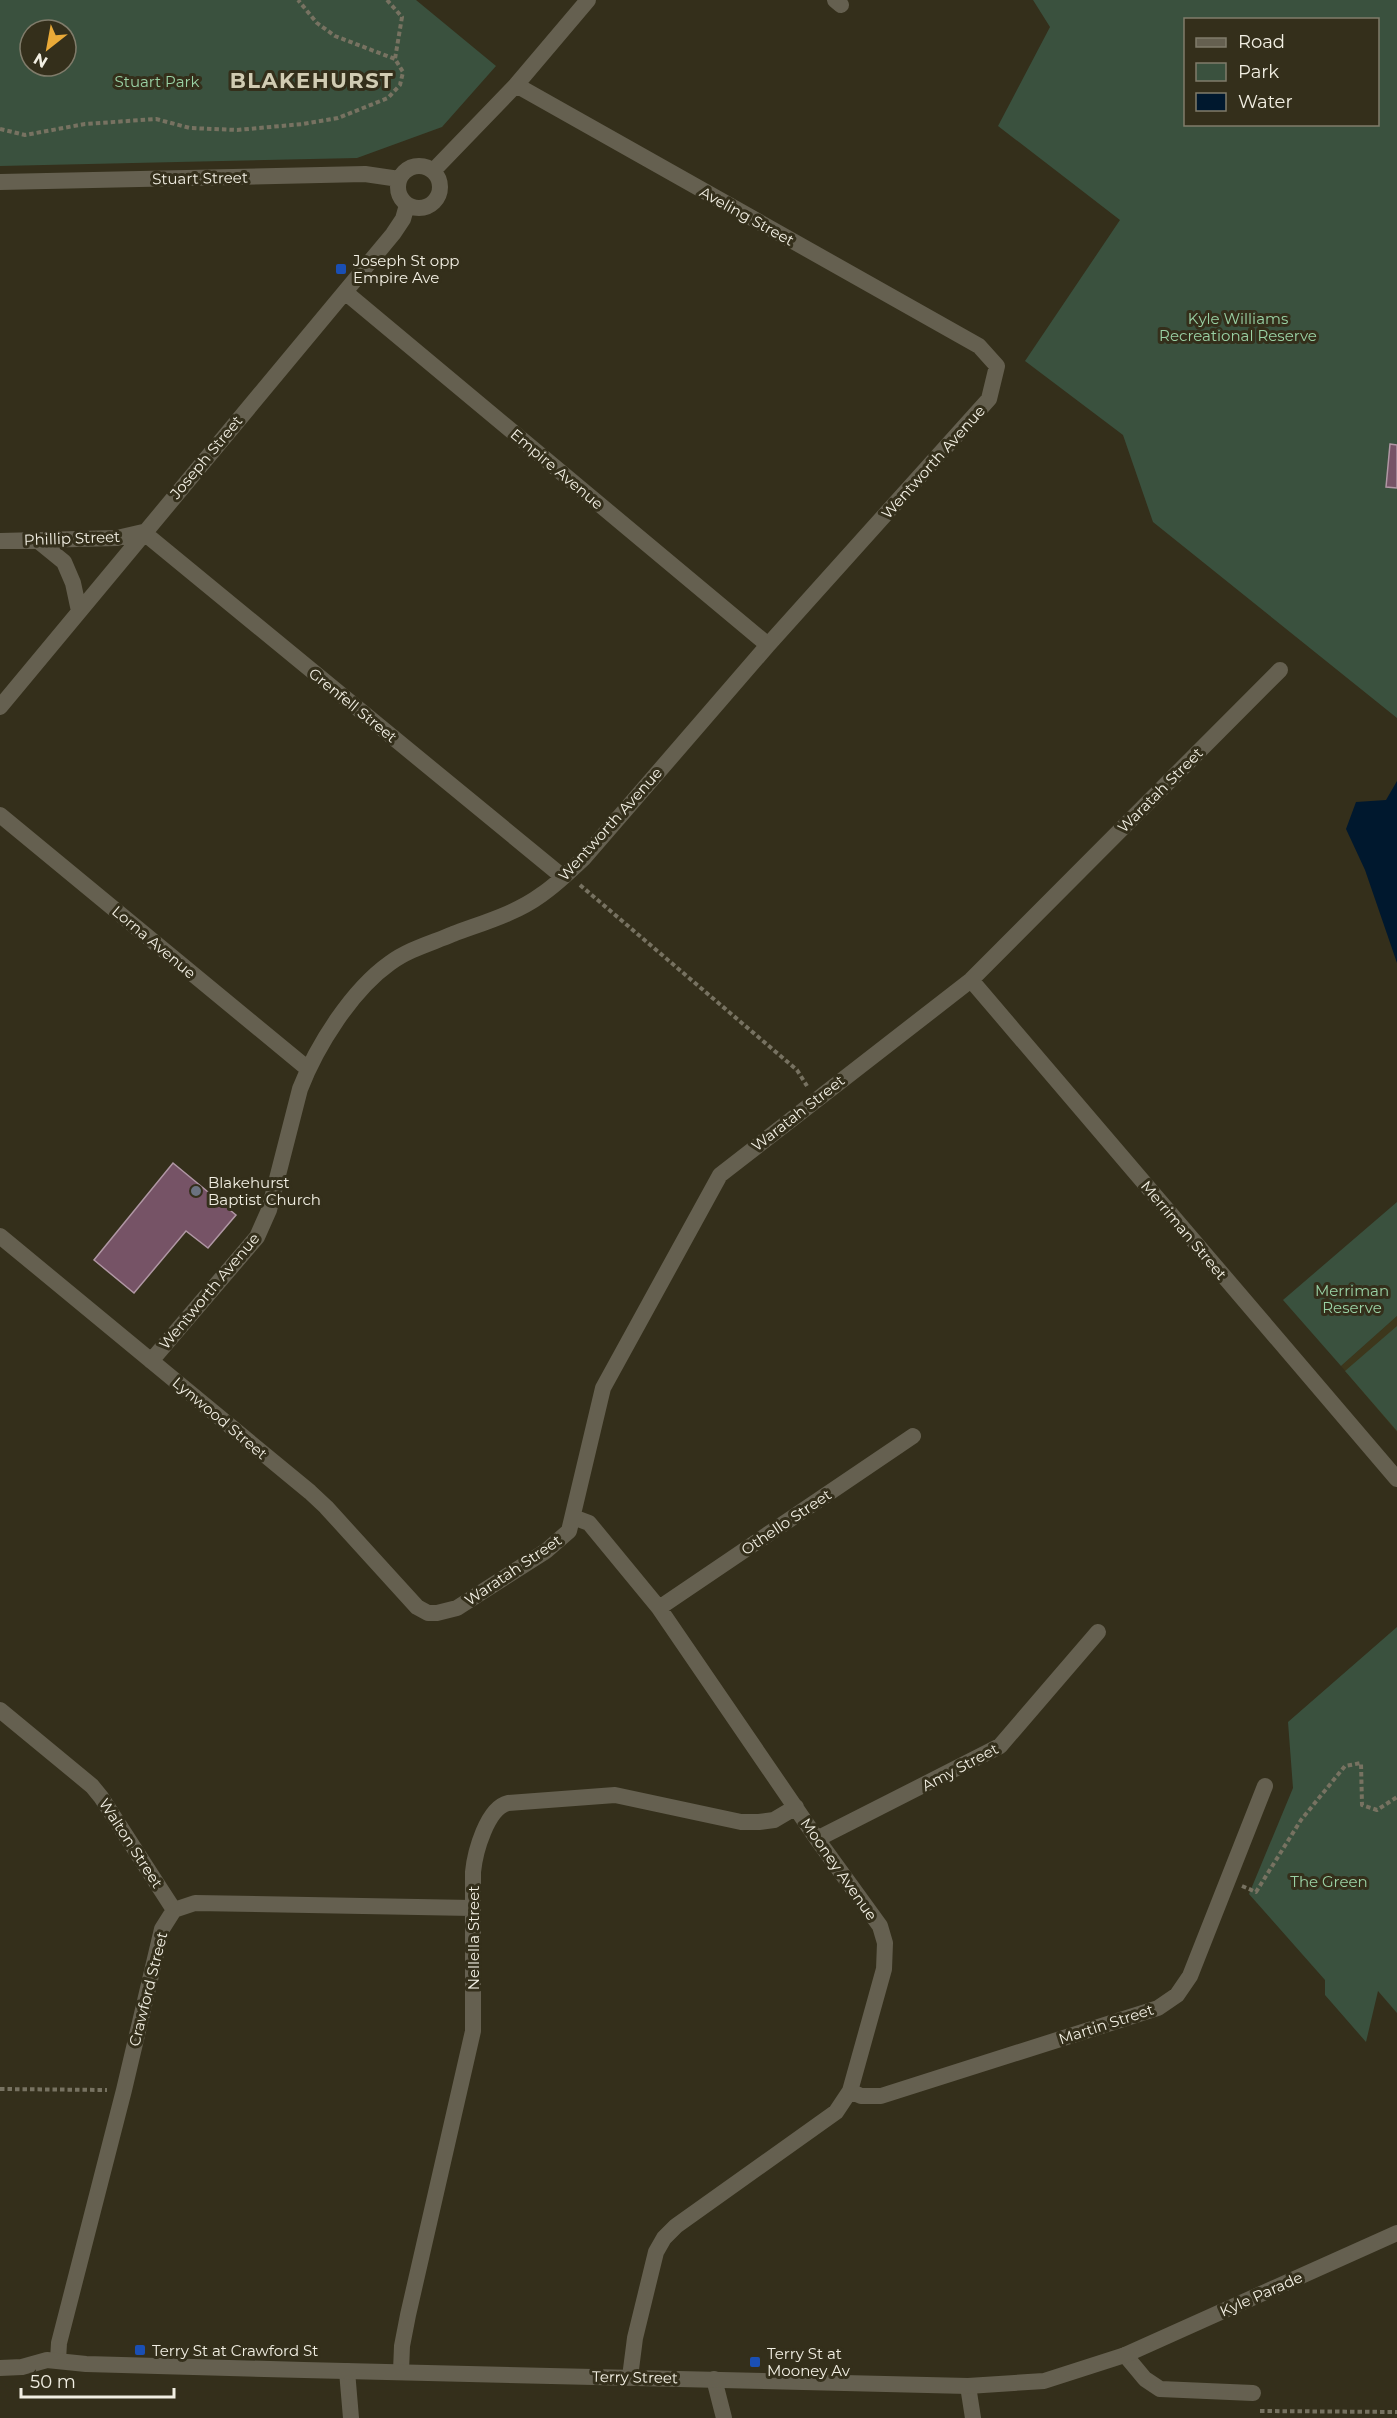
<svg xmlns="http://www.w3.org/2000/svg" width="1397" height="2418" font-family="Montserrat,sans-serif">
	<style>
		.built { fill: #3d371c }
		.green { fill: #3a513e; fill-rule: evenodd }
		.water { fill: #00182e }
		.building { fill: #765366; stroke: #b097a4; stroke-width: 1.5 }
		.lines { fill: none; stroke-linecap: round; stroke-linejoin: round }
		.path { stroke: #777261; stroke-width: 4; stroke-dasharray: 4.5 3; stroke-linecap: butt }
		.minor { stroke: #656050; stroke-width: 16 }
		.tertiary { stroke: #656050; stroke-width: 16 }
		.transit-dot { fill: #1a4fb4; stroke: #342f1b; stroke-width: 2 }
		.worship-dot { fill: #6b7280; stroke: #342f1b; stroke-width: 2 }
		.labels { text-anchor: middle; dominant-baseline: central; stroke-width: 6; stroke-linejoin: round; paint-order: stroke }
		.park-label { font-size: 15px; fill: #9ad2a5; stroke: #342f1b }
		.street-label { font-size: 15px; fill: #f2efe3; stroke: #342f1b }
		.poi-label { font-size: 15px; fill: #f2efe3; stroke: #342f1b; text-anchor: start }
		.district-label { font-size: 21px; font-weight: bold; letter-spacing: 1.5px; fill: #d1ccb3; stroke: #342f1b }
	</style>
	<rect width="100%" height="100%" fill="#342f1b"/>
	<path class="built" d="M1397,1316V1432L1341,1366Z"/>
	<path class="green" d="M0,0H416L496,66L442,127L357,158L0,166ZM30,30H66V66H30Z
		M1033,0H1397V718L1153,522L1123,435L1025,361L1120,220L998,126L1050,27ZM1186,20H1378V124H1186Z
		M1397,1202V1316L1341,1366L1283,1300Z
		M1397,1326V1431L1345,1371Z
		M1397,1627V2013L1378,1991L1366,2042L1325,1995V1980L1249,1894L1293,1788L1288,1722Z"/>
	<path class="water" d="M1397,781V963L1365,870L1346,829L1356,802L1386,800Z"/>
	<path class="building" d="M1390,444L1397,445V488L1386,487Z
		M173,1163L236,1215L208,1248L186,1231L134,1293L94,1260Z"/>
	<g class="lines">
		<path class="path" d="M387,0L402,17L395,59
			M0,129L25,135L85,124L156,119L190,128L237,130L303,124L338,118L388,98L400,85L403,72L395,59L335,36L317,23L298,0
			M580,885L797,1070L807,1086
			M1242,1886L1256,1892L1301,1820L1345,1766L1361,1763L1362,1805L1377,1810L1397,1797
			M0,2089L107,2090
			M1260,2411L1397,2412"/>
		<path class="minor" d="M835,0L841,5
			M398 187a21 21 0 1 1 42 0a21 21 0 1 1-42 0Z
			M433,171L516,85L588,0
			M0,182L365,174L399,179
			M345,292L768,645
			M143,532L563,877
			M37,540L64,562L73,583L79,611
			M0,541L117,538L143,532
			M0,707L393,234L403,219L407,205
			M0,815L308,1069
			M971,980L1397,1479
			M0,1236L310,1492L326,1507L417,1607L428,1613H437L457,1608L546,1551L569,1531L603,1388L720,1175L971,980L1280,670
			M151,1361L257,1237L269,1210L300,1089C317,1045 352,990 390,963C409,949 432,943 453,934C482,923 515,914 541,895C556,885 569,872 583,859L768,645L989,399L997,366L979,346L516,85
			M573,1517L589,1523L659,1608L817,1839L880,1926L885,1943L884,1969L850,2091L836,2112L676,2226L664,2238L656,2252L635,2338L630,2377
			M659,1608L913,1436
			M0,1710L92,1786L101,1797L174,1910
			M817,1839L1000,1746L1098,1632
			M850,2091L861,2096H881L1158,2008L1177,1995L1190,1976L1265,1786
			M1125,2355L1145,2379L1160,2389L1253,2393
			M58,2360L59,2343L124,2090L162,1929L174,1910L195,1903L472,1908
			M347,2371L351,2418
			M401,2371L402,2346L408,2315L473,2031V1872C475,1852 487,1808 508,1803L615,1795L741,1822H759L774,1820L796,1807
			M714,2379L724,2418
			M968,2386L973,2418"/>
		<path class="tertiary" d="M0,2368L22,2367L47,2360L86,2364L304,2370L968,2386L1044,2381L1125,2355L1397,2233"/>
	</g>
	<g class="transit-dot">
		<rect x="335" y="263" width="12" height="12" rx="3"/>
		<rect x="134" y="2344" width="12" height="12" rx="3"/>
		<rect x="749" y="2356" width="12" height="12" rx="3"/>
	</g>
	<circle class="worship-dot" cx="196" cy="1191" r="6"/>
	<g class="labels">
		<g class="park-label">
			<text x="157" y="81">Stuart Park</text>
			<text x="1238" y="318">Kyle Williams<tspan x="1238" dy="17">Recreational Reserve</tspan></text>
			<text x="1352" y="1290">Merriman<tspan x="1352" dy="17">Reserve</tspan></text>
			<text x="1329" y="1881">The Green</text>
		</g>
		<g class="street-label">
			<text transform="translate(200 178) rotate(-1)">Stuart Street</text>
			<text transform="translate(747 216) rotate(29)">Aveling Street</text>
			<text transform="translate(206 457) rotate(-50)">Joseph Street</text>
			<text transform="translate(933 462) rotate(-48)">Wentworth Avenue</text>
			<text transform="translate(557 469) rotate(40)">Empire Avenue</text>
			<text transform="translate(72 538) rotate(-2)">Phillip Street</text>
			<text transform="translate(353 705) rotate(39)">Grenfell Street</text>
			<text transform="translate(1160 790) rotate(-45)">Waratah Street</text>
			<text transform="translate(610 824) rotate(-48)">Wentworth Avenue</text>
			<text transform="translate(154 942) rotate(40)">Lorna Avenue</text>
			<text transform="translate(798 1113) rotate(-38)">Waratah Street</text>
			<text transform="translate(1184 1230) rotate(50)">Merriman Street</text>
			<text transform="translate(209 1291) rotate(-50)">Wentworth Avenue</text>
			<text transform="translate(220 1418) rotate(40)">Lynwood Street</text>
			<text transform="translate(786 1522) rotate(-34)">Othello Street</text>
			<text transform="translate(513 1570) rotate(-34)">Waratah Street</text>
			<text transform="translate(960 1767) rotate(-28)">Amy Street</text>
			<text transform="translate(131 1843) rotate(57)">Walton Street</text>
			<text transform="translate(839 1869) rotate(55)">Mooney Avenue</text>
			<text transform="translate(473 1938) rotate(-90)">Nellella Street</text>
			<text transform="translate(148 1989) rotate(-76)">Crawford Street</text>
			<text transform="translate(1106 2024) rotate(-18)">Martin Street</text>
			<text transform="translate(1261 2294) rotate(-24)">Kyle Parade</text>
			<text transform="translate(635 2377) rotate(1)">Terry Street</text>
		</g>
		<g class="poi-label">
			<text x="353" y="260">Joseph St opp<tspan x="353" dy="17">Empire Ave</tspan></text>
			<text x="208" y="1182">Blakehurst<tspan x="208" dy="17">Baptist Church</tspan></text>
			<text x="152" y="2350">Terry St at Crawford St</text>
			<text x="767" y="2353">Terry St at<tspan x="767" dy="17">Mooney Av</tspan></text>
		</g>
		<g class="district-label">
			<text x="312" y="80">BLAKEHURST</text>
		</g>
	</g>
	<rect x="1184" y="18" width="195" height="108" fill="#342f1b" stroke="#807c6b" stroke-width="1.5"/>
	<rect x="1196" y="38" width="30" height="9" fill="#656050" stroke="#807c6b" stroke-width="1.5"/>
	<text x="1238" y="48" font-size="18" fill="#f2efe3">Road</text>
	<rect x="1196" y="63" width="30" height="18" fill="#3a513e" stroke="#807c6b" stroke-width="1.5"/>
	<text x="1238" y="78" font-size="18" fill="#f2efe3">Park</text>
	<rect x="1196" y="93" width="30" height="18" fill="#00182e" stroke="#807c6b" stroke-width="1.5"/>
	<text x="1238" y="108" font-size="18" fill="#f2efe3">Water</text>
	<g transform="translate(48 48) rotate(211)"><circle r="28" fill="#342f1b" stroke="#807c6b" stroke-width="1.5"/>
	<path d="M0-4.5L10 22L0 15L-10 22Z" fill="#eaaa38"/>
	<text y="-9" font-size="16" font-weight="bold" text-anchor="middle" fill="#f2efe3">N</text>
	</g>
	<path d="M21 2388v9h153v-9" fill="none" stroke="#f2efe3" stroke-width="3"/>
	<text x="30" y="2388" font-size="18" fill="#f2efe3" stroke="#342f1b" stroke-width="4.5" paint-order="stroke">50 m</text>
</svg>
